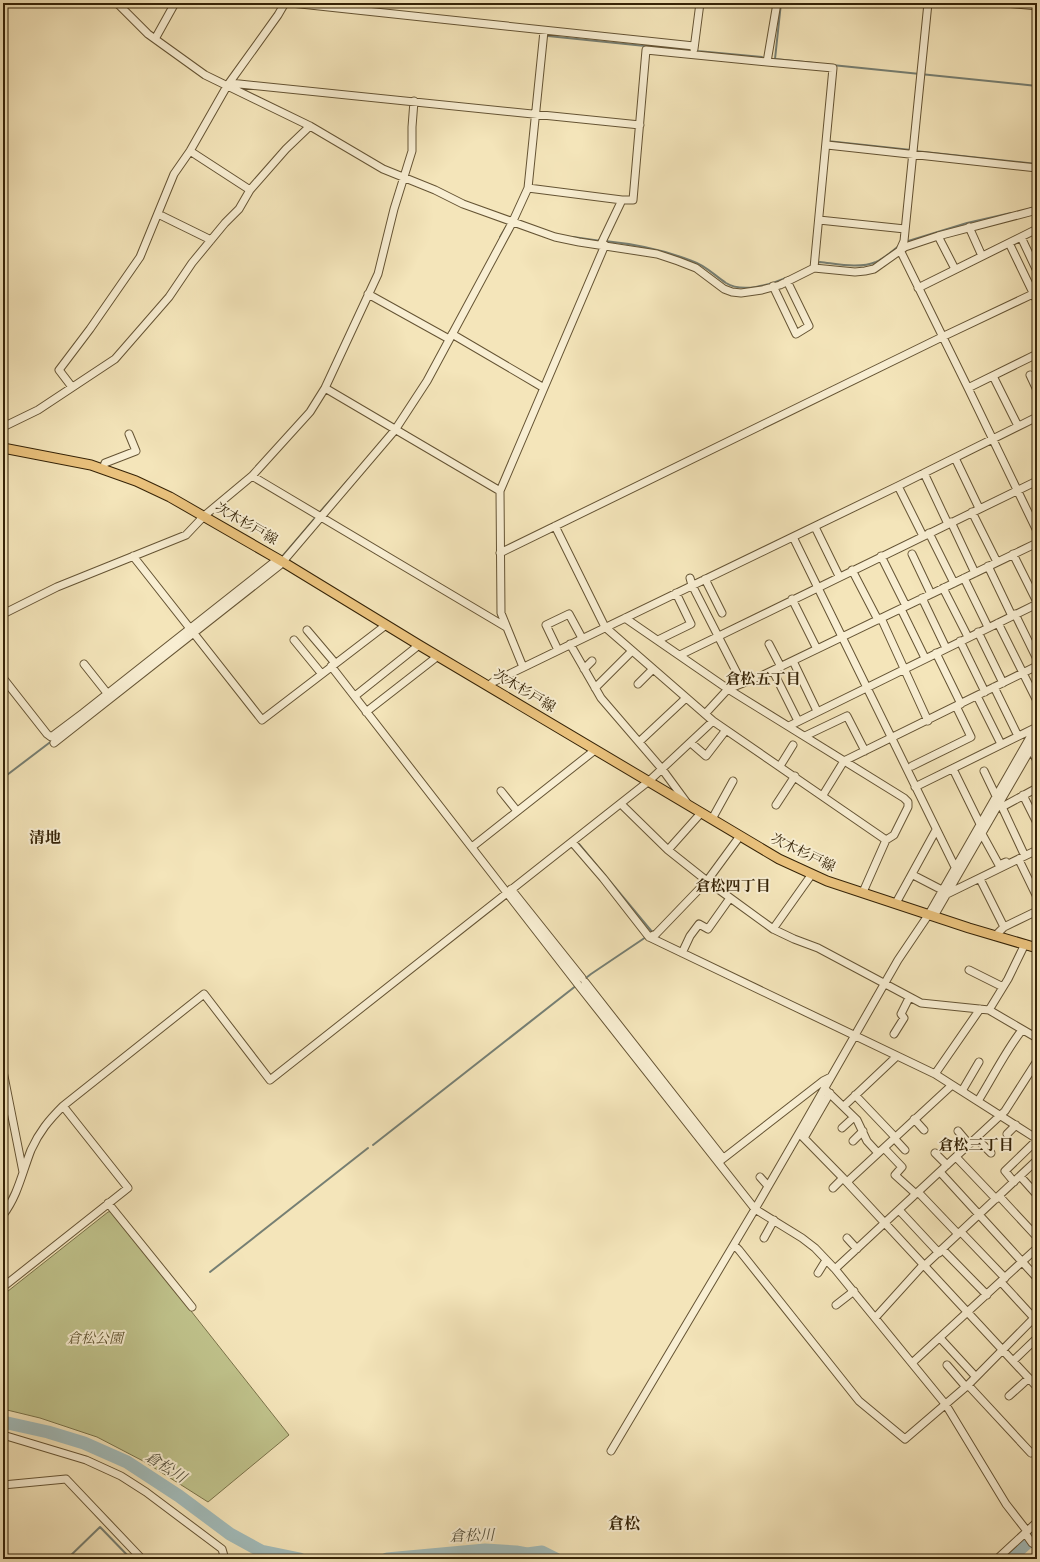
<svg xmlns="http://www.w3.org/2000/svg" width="1040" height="1562" font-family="'Old Standard TT','Noto Serif JP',serif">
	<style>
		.green { fill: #c0c38c; stroke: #7a734a }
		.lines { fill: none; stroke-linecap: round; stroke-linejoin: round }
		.stream { stroke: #767f73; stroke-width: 2 }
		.river { stroke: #a2bcbb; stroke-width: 13 }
		.minor-casing { stroke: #655434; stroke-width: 9 }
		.major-casing { stroke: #352307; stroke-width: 11 }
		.minor { stroke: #f8eed2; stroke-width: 7 }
		.major { stroke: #eac27d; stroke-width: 9 }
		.labels { text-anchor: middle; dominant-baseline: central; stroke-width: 4; stroke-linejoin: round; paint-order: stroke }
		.street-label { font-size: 14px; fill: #352307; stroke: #f8eed2 }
		.park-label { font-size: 14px; font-style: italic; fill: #5f532f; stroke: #f8eed2 }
		.neighbourhood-label { font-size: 15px; font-weight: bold; fill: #352307; stroke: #f8eed2 }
		.water-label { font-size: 15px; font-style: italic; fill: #56513d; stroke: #f8eed2 }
		.quarter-label { font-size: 16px; font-weight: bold; fill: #352307; stroke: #f8eed2 }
	</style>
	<rect width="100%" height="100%" fill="#f4e5ba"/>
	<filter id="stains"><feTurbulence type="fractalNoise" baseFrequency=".005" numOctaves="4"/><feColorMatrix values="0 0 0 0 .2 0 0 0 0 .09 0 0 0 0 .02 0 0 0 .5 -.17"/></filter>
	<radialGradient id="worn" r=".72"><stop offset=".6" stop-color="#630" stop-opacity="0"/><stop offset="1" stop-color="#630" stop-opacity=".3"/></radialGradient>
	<path class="green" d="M112,1211L289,1435L208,1502L145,1462L97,1437L40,1418L3,1409V1295L108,1212Z"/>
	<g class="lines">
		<path class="stream" d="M781,3L775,59L814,63
			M548,36L684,50
			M697,51L762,57
			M832,65L1037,86
			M827,141L911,150
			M915,151L1037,164
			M1029,209L1037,206
			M500,237L509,222
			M573,237L601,241
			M605,241C635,244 664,250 692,261C705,265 714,275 726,283C742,293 770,285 786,278
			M905,242L967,223L1011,213
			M817,263L820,262C838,264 859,269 876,262C885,258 892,251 900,245
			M319,513L349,479
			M281,558L316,517
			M3,778L53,740
			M579,844L653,933
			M373,1145L591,974L646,937
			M210,1272L368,1148
			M67,1559L100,1527L131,1559
			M252,1559L261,1551"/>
		<path class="river" d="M3,1422L48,1432L84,1443L127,1462L179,1496L230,1534L261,1551L300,1559
			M387,1559L485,1550L516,1552L527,1554L542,1552L556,1559
			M1009,1559L1037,1534"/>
		<defs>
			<path id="minor" d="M117,3L148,34L205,75L310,126L383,169L435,190L463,204L555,237L579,242L657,254L678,261L696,268L724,289L732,292L741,293L762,290L780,285L814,268L855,272L865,271L874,269L905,247L938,236L1037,210
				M291,3L694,46
				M777,3L767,62L833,68L814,268
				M928,3L904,241L900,250L968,388L1037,531
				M1006,3L1037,6
				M155,39L175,3
				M694,49L700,3
				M230,83L640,125
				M827,145L1037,168
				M190,151L250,190
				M528,188L622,200
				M158,214L211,240
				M819,220L905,229
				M969,227L982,256
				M938,236L955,269
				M1021,237L1037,271
				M601,244L622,200H633L646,50L767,62
				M1011,247L1037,301
				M773,286L796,334L809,326L787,281
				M918,288L1037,229
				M368,294L449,339
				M452,334L544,388
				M1030,375L1037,390
				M993,376L1018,426
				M72,387L59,370L90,329L140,257L174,174L190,151L227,86L278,15L285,3
				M325,388L500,491
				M968,388L1037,354
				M3,427L38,410L115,359L169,297L192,263L225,223L239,209L250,190L286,149L310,126
				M955,458L979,508
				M103,469L105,463L136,451L129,434
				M924,473L948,524
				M252,476L506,627
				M898,486L923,536
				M972,512L997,562
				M951,522L975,573
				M555,526L605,627L713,721L886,840L863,892
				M815,527L839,576
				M929,533L954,583
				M793,537L955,867
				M500,553L942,337L1037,292
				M912,554L931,594
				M1013,554L1037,602
				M133,556L262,720L386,625
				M881,556L906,606
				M988,566L1012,616
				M852,570L878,620
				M690,578L692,585L742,683
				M964,578L988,627
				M705,579L722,613
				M943,588L968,637
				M922,598L946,648
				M792,599L817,649
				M901,609L925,658
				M3,614L57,587L186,535L204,516L252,476L310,412L325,388L378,274L394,209L412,151V127L414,101
				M1015,614L1037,659
				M625,618L728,689L904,798L908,802V807L894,835L886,840
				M881,618L928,721
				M998,623L1037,701
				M307,630L335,663
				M978,632L1003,683
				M294,640L321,673
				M658,640L691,624L676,593
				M960,641L985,692
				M570,644L601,698L662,769L687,803
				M769,644L781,667
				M558,650L546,625L569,614L582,638
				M936,653L961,704
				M680,655L1037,481
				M793,661L817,711
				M84,664L107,693
				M331,666L580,987L755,1209L799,1133
				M523,667L501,613L500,491L605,245
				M584,669L592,661
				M773,671L798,721
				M3,678L47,734L51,737L83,713L278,559
				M638,684L653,669
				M488,686L493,682L898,486L1037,417
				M994,687L1018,736
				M595,688L632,651
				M355,696L419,645
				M977,696L1001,744
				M366,712L438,656
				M705,714L728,689L761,676L1037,543
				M1037,725L929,914L898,960L799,1133L843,1178L1037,1387
				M789,726L1037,604
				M805,736L847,716L865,751
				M639,742L686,698
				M54,743L280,565L395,430L427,381L512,223L528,188L544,31
				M691,743L706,756L726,730
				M1031,749L1037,761
				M780,766L793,745
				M912,766L971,737L956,706
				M953,769L980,824
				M984,771L996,796
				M915,787L1035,728
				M501,791L517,811
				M823,795L844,761L1037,666
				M1023,795L1037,823
				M621,804L668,850L707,881L773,929L794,939L818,948L921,1003L989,1010L1037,1038
				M776,805L795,776
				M999,805L1002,807L1037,788
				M1002,807L1023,852
				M712,819L733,781
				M982,834L999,865L1006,862
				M572,842L603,878L649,937L935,1074L1037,1139
				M472,847L595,750
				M668,850L701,813
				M1019,860L1037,897
				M913,875L942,890
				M980,879L1004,927
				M511,889L582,978
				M947,894L1037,850
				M896,903L936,830
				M934,916L1037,738
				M773,929L812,874
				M995,936L1004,927L1037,911
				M649,937L656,934L707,881L740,836
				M682,953L690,936L699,924L708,929L730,898
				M969,970L1003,987
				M585,982L723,1158
				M989,1010L1008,979L1025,944
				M894,1034L904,1018L901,1014L909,998
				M3,1071L23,1172
				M935,1074L980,1009
				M825,1089L857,1120L867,1141L878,1153
				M962,1091L979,1062
				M855,1095L895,1137
				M978,1101C993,1077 1005,1052 1022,1030
				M844,1106L897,1056
				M914,1119L924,1130
				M842,1128L854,1117
				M958,1131L969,1144
				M1007,1134L1016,1125
				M804,1138L830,1093
				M894,1138L905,1150
				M976,1138L991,1153
				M853,1141L863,1131
				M884,1148L902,1167L895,1175L916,1194
				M935,1153L947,1165
				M956,1157L996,1199
				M720,1161L823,1081L831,1077
				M940,1172L1037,1278
				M1020,1176L1037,1195
				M760,1177L768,1186
				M847,1182L952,1085
				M1014,1182L1005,1171L1037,1140
				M833,1188L843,1178
				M918,1192L958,1234
				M999,1196L1037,1237
				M108,1203L192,1307
				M899,1210L939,1253
				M3,1215C18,1195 22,1173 31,1150C39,1132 49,1120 63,1106L204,994L270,1080L649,781L713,721
				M961,1232L1005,1278
				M764,1238L774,1220
				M847,1238L857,1249
				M734,1245L739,1250L859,1401L905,1439L968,1385L1037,1315
				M942,1249L987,1295
				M924,1266L1037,1160
				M835,1269L1005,1111L1037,1061
				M818,1273L826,1260
				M1001,1282L1034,1318
				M3,1287L128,1188L63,1106
				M836,1305L854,1291
				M875,1318L923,1265
				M940,1338L976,1377
				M1013,1361L1037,1338
				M912,1363L1037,1248
				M947,1365L966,1387
				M968,1385L1031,1453
				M1009,1396L1029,1378
				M3,1435L86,1460L121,1476L146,1492L222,1549L224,1556L223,1559
				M611,1451L755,1209L802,1238L815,1248L835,1269L946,1405L1006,1504L1027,1531
				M3,1485L66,1479L142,1559
				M1025,1533L1032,1543L1037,1546
				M997,1559L1037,1522"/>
			<path id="major" d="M3,448L91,465L136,481L170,497L283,562L419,645L779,859L827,881L969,928L1037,948"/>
		</defs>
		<use href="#minor" class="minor-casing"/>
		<use href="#major" class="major-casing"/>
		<use href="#minor" class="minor"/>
		<use href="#major" class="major"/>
	</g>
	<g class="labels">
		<g class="street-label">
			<text transform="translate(246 524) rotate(30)">次木杉戸線</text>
			<text transform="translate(524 691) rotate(31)">次木杉戸線</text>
			<text transform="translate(803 853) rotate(26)">次木杉戸線</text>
		</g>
		<g class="park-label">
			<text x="95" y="1339">倉松公園</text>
		</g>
		<g class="neighbourhood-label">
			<text x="763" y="680">倉松五丁目</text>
			<text x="733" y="887">倉松四丁目</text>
			<text x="976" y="1146">倉松三丁目</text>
		</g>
		<g class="water-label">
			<text transform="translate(165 1468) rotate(33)">倉松川</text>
			<text transform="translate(472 1537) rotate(-2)">倉松川</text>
		</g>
		<g class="quarter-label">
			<text x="45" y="839">清地</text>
			<text x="624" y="1525">倉松</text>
		</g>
	</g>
	<rect width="1040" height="1562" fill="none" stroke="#f4e5ba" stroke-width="16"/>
	<rect x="4" y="4" width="1032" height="1554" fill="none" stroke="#352307" stroke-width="2"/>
	<rect x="8" y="8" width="1024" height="1546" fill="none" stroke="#352307"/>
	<rect width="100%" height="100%" filter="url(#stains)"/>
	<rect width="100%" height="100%" fill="url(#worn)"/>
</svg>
